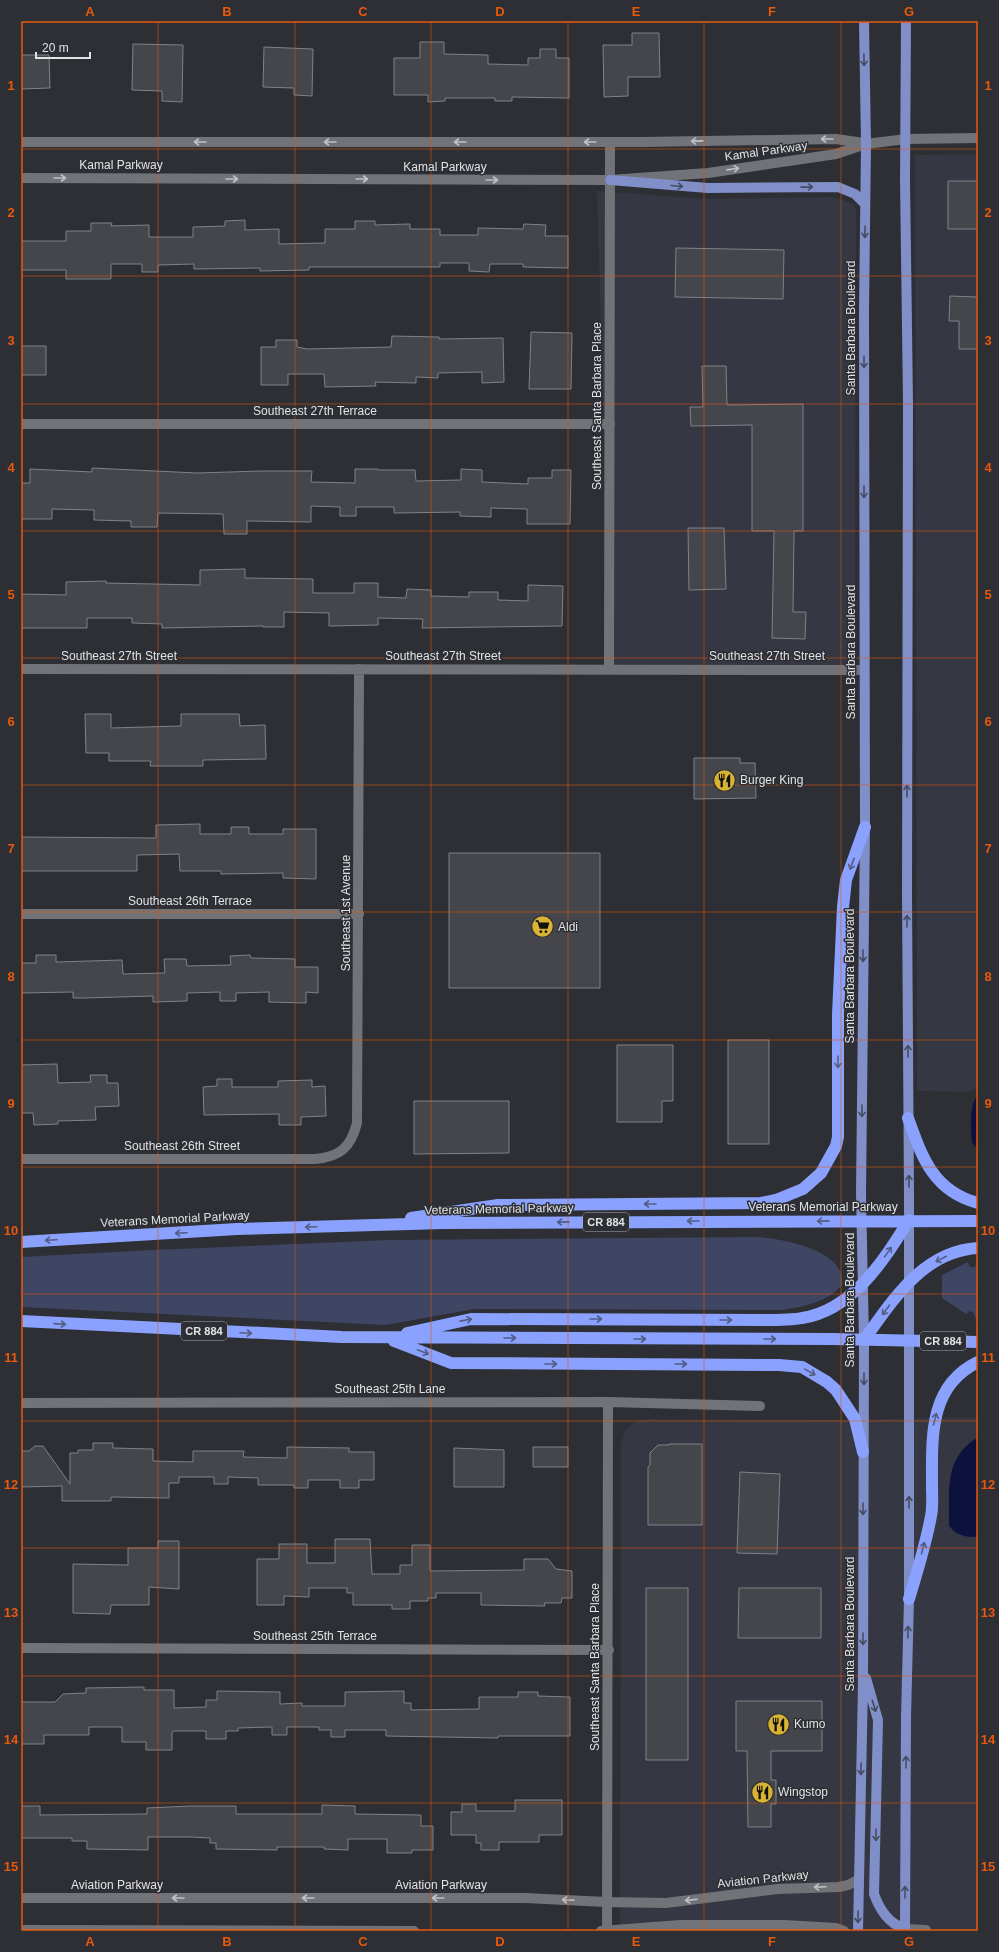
<svg xmlns="http://www.w3.org/2000/svg" width="999" height="1952" font-family="Helvetica,sans-serif">
	<style>
		.built { fill: #353742 }
		.green { fill: #3e4664 }
		.water { fill: #0c123d }
		.building { fill: #44464b; stroke: #808288 }
		.lines { fill: none; stroke-linecap: round; stroke-linejoin: round }
		.minor { stroke: #717379; stroke-width: 10 }
		.major { stroke: #808fc8; stroke-width: 10 }
		.highway { stroke: #8aa1fd; stroke-width: 12 }
		.oneway { stroke: #464c60 }
		.oneway2 { stroke: #bfc1c5 }
		.oneway3 { stroke: #525d84 }
		.grid { fill: none; stroke: #e8590c; stroke-width: 1; stroke-opacity: 0.55 }
		.labels { text-anchor: middle; dominant-baseline: central; stroke-width: 3; stroke-linejoin: round; paint-order: stroke }
		.shield { fill: #2d2f34; stroke: #abacb1; stroke-width: 1 }
		.shield-label { font-size: 11px; font-weight: bold; fill: #e1e2e6 }
		.street-label { font-size: 12px; fill: #e1e2e6; stroke: #2d2f34 }
		.poi-label { font-size: 12px; fill: #e1e2e6; stroke: #2d2f34; text-anchor: start }
		.neatline { fill: none; stroke: #e8590c; stroke-width: 1.5 }
		.grid-label { font-size: 13px; text-anchor: middle; font-weight: bold; fill: #e8590c }
	</style>
	<rect width="100%" height="100%" fill="#2d2f34"/>
	<path class="built" d="M978,154V1087L969,1092L917,1091L915,155Z
		M597,191L708,199L831,197L850,202L856,208L855,675L611,672Z
		M978,1417V1931H620L621,1443L624,1433L631,1425L639,1420L649,1419L836,1420Z"/>
	<path class="green" d="M757,1237C782,1239 846,1249 842,1285C828,1302 803,1307 782,1310L474,1309L386,1325L21,1307V1257L152,1250L390,1240Z
		M978,1259V1320L976,1319L973,1312L970,1311L966,1314L942,1298V1275L968,1262L970,1267H975Z"/>
	<path class="water" d="M978,1096V1149L972,1143C971,1133 969,1101 978,1096Z
		M978,1437V1537C966,1537 957,1536 949,1526C950,1489 943,1459 978,1437Z"/>
	<path class="building" d="M632,33H659L660,77H628V96L604,97L603,45H632Z
		M420,42H444V54L488,55V64L528,65V58H540V49H556V58H569V98L512,97V101H495V98H445V101L428,102V95H394V58H420Z
		M133,44L183,45L182,102L162,101V91L132,90Z
		M264,47L313,49L312,96L294,95V88L263,87Z
		M21,55H49L50,88L21,89Z
		M948,181H978V229H948Z
		M245,220V230L279,229V244L325,243V229H355V221H375V225L410,224V229H440V235H478V228L523,229L524,224L546,225L545,236H568V268L523,267V264H490L489,272L469,271V263H440V267H309V270L260,271V268L194,269V264L158,265V272H142V264H111V279H66V270H21V241H66V231H91V223H112L111,226L149,225V237H193V227L225,226V221Z
		M676,248L784,250L783,299L675,297Z
		M950,296L978,297V349H959V321H949Z
		M531,332L572,333L571,389H529Z
		M392,336L439,337V339L503,338L504,382L482,383V372L438,373V378L416,377V383L375,382L376,386L325,387L324,374H288V385H261V347H276V340H297V347L307,349L391,347Z
		M21,346H46V375H21Z
		M702,366H726L727,405L803,404V531H794L793,612H806L805,639L772,638L774,531H752V425L691,426L690,407H703Z
		M92,468L197,473L262,471H312L311,482L355,483V469H378V470H415L416,481L461,480V469L482,470V482L528,484V478H552V470H571L570,524H527V509L491,508V517L460,516V512L394,513V507H356V516H340V507L311,506V522L247,521V534H224L223,514L158,513L157,527H131V521L94,520V510L52,509V519H21V483H30V469L92,472Z
		M688,528H724L726,589L689,590Z
		M245,569V578L313,579V593H354V583H378V597L406,598L407,589L431,590V596L469,597V592H498V600L528,601V585L563,586L562,626L422,628L423,619L378,618V625L329,626V613L284,612V627H263V626L162,628V624L132,623V618H87V628H21V594L66,595V582L106,581V583L200,585V570Z
		M85,714H111V728L181,726V714H239L240,726L265,725L266,759L203,760V766H150L151,761H109V753H86Z
		M694,758H740V763H755L756,798L694,799Z
		M200,824V834H231V827H249V834H283V829H316V879L283,878V873L221,874V871H180L179,854L137,855V871H21V837L156,838V825Z
		M449,853H600V988H449Z
		M36,955H56V962L122,960L123,974L165,973L164,959H186L187,966L231,965L230,956L250,955L251,958L295,959V967H318V993L306,992V1003L269,1002V992L236,993V1001H220V992L187,993V1001L153,1002V996L85,998H73V992L21,993V963H36Z
		M728,1040H769V1144H728Z
		M617,1045H673V1101H662V1122H617Z
		M57,1064L58,1083L91,1082L90,1075H107V1083H118L119,1106L95,1107L96,1120L58,1121V1124L34,1125L33,1113H21V1065Z
		M217,1079H232V1087H278V1081L312,1080V1087L325,1086L326,1116L301,1117V1125H279V1114L204,1115L203,1087L217,1086Z
		M414,1101H509V1153L414,1154Z
		M93,1443H113V1448L153,1449V1461L193,1462V1451H244L243,1457L287,1458V1447L349,1448V1452H374V1480H359V1488H340V1480H308V1488H294V1485H258V1478L228,1477V1484H214V1477H179V1483H169V1498L111,1497V1501H62V1486L21,1487V1451H29L35,1446H43L70,1484V1453H78V1450H93Z
		M669,1444H702V1525H648V1467L650,1465V1453L658,1445H669Z
		M533,1447H568V1467H533Z
		M454,1448L504,1450V1487H454Z
		M740,1472L780,1474L777,1554L737,1553Z
		M335,1539H370L372,1574H400V1565H412V1545H430V1571L524,1570V1559H548L556,1569L572,1571V1598H562L561,1603H544L545,1606L481,1605V1593H436V1598H428V1601H410V1609H392V1605H353V1593H347V1588H309V1597L284,1596V1605H257V1559H279V1544H307V1563H335Z
		M158,1541H179V1589L149,1587V1605H111L110,1614L73,1613V1564L128,1565V1548H158Z
		M646,1588H688V1760H646Z
		M739,1588H821V1638H738Z
		M144,1687V1690H174V1708L206,1707V1700H217V1691L280,1692V1704L302,1703V1706H345V1692L404,1691V1703H411V1710L479,1709V1697H518V1692H538V1696L570,1697V1736H498V1738L386,1736V1730H345V1737H331V1730H319V1727H287V1735H272V1727L238,1728V1731H226V1739H206V1731H174L172,1732V1750H146V1742H122V1727H89V1735H44V1744H21V1702H55L63,1694L86,1693V1688Z
		M736,1701H822V1751H771V1780H776V1804H771V1827H748L747,1751H736Z
		M515,1800H562V1835H539V1842H499V1850H481V1843H476V1835H451V1812H462V1804H476V1811H515Z
		M322,1805L355,1806V1814L421,1815V1826H433V1850H412V1853H387V1839H348V1850L324,1849V1847H277V1850L216,1849V1843H210V1838L191,1837H148V1850L87,1849V1841H72V1838H21V1806H40V1815L147,1814V1808L191,1806H236V1814H322Z"/>
	<g class="lines">
		<path class="minor" d="M21,142H643L836,139L864,143
			M21,178L610,180L708,173L836,154L866,144L906,139L978,138
			M21,424H610
			M21,669L864,670
			M609,669L610,142
			M21,914H359
			M21,1159H315C340,1157 351,1147 357,1123L359,669
			M21,1403L608,1402L760,1406
			M21,1648L609,1650
			M21,1898H525L606,1902L666,1903L778,1889L839,1887L848,1885L858,1880
			M905,1929L926,1930
			M21,1930L414,1931
			M601,1931L680,1925H784L836,1928L844,1931
			M607,1931L608,1402"/>
		<path class="major" d="M610,180L708,188L838,187L855,194L865,204
			M866,1678L878,1720L874,1894C880,1910 888,1923 905,1929
			M858,1931L863,1684L864,1340L861,1193L865,827L864,311L866,144L864,21
			M905,1931L906,1717L909,1599V1194L907,897L908,402L905,180L906,21"/>
		<path class="highway" d="M908,1118C922,1157 933,1191 978,1203
			M411,1218L498,1205L761,1203L776,1200L803,1189L821,1173L836,1146L838,1137V1014L843,907L846,880L865,827
			M21,1242L237,1229L444,1223L978,1221
			M21,1321L342,1337L832,1339L978,1342
			M407,1333L471,1319L777,1320C785,1319 794,1320 802,1318C853,1310 884,1260 909,1220
			M864,1340C893,1300 923,1251 978,1248
			M394,1341L451,1363L779,1365L802,1367L827,1382L836,1390L855,1419L863,1452
			M909,1599C917,1572 926,1544 931,1516C933,1507 932,1495 932,1486C932,1439 928,1386 978,1362"/>
	</g>
	<defs><path id="oneway-shaft" d="M-6 0H5M1.5-3L5.5 0L1.5 3" fill="none" stroke-width="1.6" stroke-linecap="round" stroke-linejoin="round"/></defs>
	<g class="oneway">
		<use href="#oneway-shaft" transform="translate(864 60) rotate(89)"/>
		<use href="#oneway-shaft" transform="translate(677 186) rotate(5)"/>
		<use href="#oneway-shaft" transform="translate(807 187) rotate(-1)"/>
		<use href="#oneway-shaft" transform="translate(865 232) rotate(91)"/>
		<use href="#oneway-shaft" transform="translate(864 362) rotate(90)"/>
		<use href="#oneway-shaft" transform="translate(864 492) rotate(90)"/>
		<use href="#oneway-shaft" transform="translate(907 791) rotate(-90)"/>
		<use href="#oneway-shaft" transform="translate(907 921) rotate(-90)"/>
		<use href="#oneway-shaft" transform="translate(863 956) rotate(90)"/>
		<use href="#oneway-shaft" transform="translate(908 1051) rotate(-90)"/>
		<use href="#oneway-shaft" transform="translate(862 1111) rotate(90)"/>
		<use href="#oneway-shaft" transform="translate(909 1181) rotate(-91)"/>
		<use href="#oneway-shaft" transform="translate(864 1379) rotate(90)"/>
		<use href="#oneway-shaft" transform="translate(909 1502) rotate(-90)"/>
		<use href="#oneway-shaft" transform="translate(863 1509) rotate(90)"/>
		<use href="#oneway-shaft" transform="translate(908 1632) rotate(-88)"/>
		<use href="#oneway-shaft" transform="translate(863 1639) rotate(90)"/>
		<use href="#oneway-shaft" transform="translate(874 1706) rotate(73)"/>
		<use href="#oneway-shaft" transform="translate(906 1762) rotate(-90)"/>
		<use href="#oneway-shaft" transform="translate(861 1769) rotate(91)"/>
		<use href="#oneway-shaft" transform="translate(876 1835) rotate(91)"/>
		<use href="#oneway-shaft" transform="translate(905 1892) rotate(-90)"/>
		<use href="#oneway-shaft" transform="translate(858 1917) rotate(90)"/>
	</g>
	<g class="oneway2">
		<use href="#oneway-shaft" transform="translate(827 139) rotate(180)"/>
		<use href="#oneway-shaft" transform="translate(697 141) rotate(179)"/>
		<use href="#oneway-shaft" transform="translate(200 142) rotate(-180)"/>
		<use href="#oneway-shaft" transform="translate(330 142) rotate(-180)"/>
		<use href="#oneway-shaft" transform="translate(460 142) rotate(-180)"/>
		<use href="#oneway-shaft" transform="translate(590 142) rotate(-180)"/>
		<use href="#oneway-shaft" transform="translate(733 169) rotate(-8)"/>
		<use href="#oneway-shaft" transform="translate(60 178)"/>
		<use href="#oneway-shaft" transform="translate(232 179)"/>
		<use href="#oneway-shaft" transform="translate(362 179)"/>
		<use href="#oneway-shaft" transform="translate(492 180)"/>
		<use href="#oneway-shaft" transform="translate(820 1887) rotate(178)"/>
		<use href="#oneway-shaft" transform="translate(178 1898) rotate(180)"/>
		<use href="#oneway-shaft" transform="translate(308 1898) rotate(180)"/>
		<use href="#oneway-shaft" transform="translate(438 1898) rotate(180)"/>
		<use href="#oneway-shaft" transform="translate(568 1900) rotate(-177)"/>
		<use href="#oneway-shaft" transform="translate(691 1900) rotate(173)"/>
	</g>
	<g class="oneway3">
		<use href="#oneway-shaft" transform="translate(852 864) rotate(110)"/>
		<use href="#oneway-shaft" transform="translate(838 1062) rotate(90)"/>
		<use href="#oneway-shaft" transform="translate(650 1204) rotate(180)"/>
		<use href="#oneway-shaft" transform="translate(693 1221) rotate(180)"/>
		<use href="#oneway-shaft" transform="translate(823 1221) rotate(179)"/>
		<use href="#oneway-shaft" transform="translate(563 1222) rotate(179)"/>
		<use href="#oneway-shaft" transform="translate(311 1227) rotate(178)"/>
		<use href="#oneway-shaft" transform="translate(181 1233) rotate(177)"/>
		<use href="#oneway-shaft" transform="translate(51 1240) rotate(177)"/>
		<use href="#oneway-shaft" transform="translate(888 1252) rotate(-55)"/>
		<use href="#oneway-shaft" transform="translate(941 1259) rotate(153)"/>
		<use href="#oneway-shaft" transform="translate(886 1310) rotate(126)"/>
		<use href="#oneway-shaft" transform="translate(596 1319)"/>
		<use href="#oneway-shaft" transform="translate(466 1320) rotate(-11)"/>
		<use href="#oneway-shaft" transform="translate(726 1320)"/>
		<use href="#oneway-shaft" transform="translate(60 1324) rotate(4)"/>
		<use href="#oneway-shaft" transform="translate(246 1333) rotate(3)"/>
		<use href="#oneway-shaft" transform="translate(510 1338)"/>
		<use href="#oneway-shaft" transform="translate(640 1339)"/>
		<use href="#oneway-shaft" transform="translate(770 1339)"/>
		<use href="#oneway-shaft" transform="translate(423 1352) rotate(21)"/>
		<use href="#oneway-shaft" transform="translate(551 1364)"/>
		<use href="#oneway-shaft" transform="translate(681 1364)"/>
		<use href="#oneway-shaft" transform="translate(810 1372) rotate(29)"/>
		<use href="#oneway-shaft" transform="translate(935 1419) rotate(-76)"/>
		<use href="#oneway-shaft" transform="translate(923 1548) rotate(-75)"/>
	</g>
	<path class="grid" d="M158,21V1931M295,21V1931M431,21V1931M568,21V1931M704,21V1931M841,21V1931M21,149H978M21,276H978M21,404H978M21,531H978M21,658H978M21,785H978M21,912H978M21,1040H978M21,1167H978M21,1294H978M21,1421H978M21,1548H978M21,1676H978M21,1803H978"/>
	<defs>
		<symbol id="restaurant-disc" viewBox="-11 -11 22 22"><circle r="9.5" fill="#d9b334" stroke="#2d2f34"/><path d="M-5-6h1v4h1v-4h1v4h1v-4h1v5L-1.5 .5V6h-2V.5L-5-1ZM5-6V6H3V1.5H1.5Q1.5-4 5-6Z" fill="#111"/></symbol>
		<symbol id="supermarket-disc" viewBox="-11 -11 22 22"><circle r="9.5" fill="#d9b334" stroke="#2d2f34"/><path d="M-6-5.5h2.5l.6 2H6L4.5 2H-2.5L-4.4-4H-6ZM-1.5 3.2a1.3 1.3 0 1 0 .1 0ZM3 3.2a1.3 1.3 0 1 0 .1 0Z" fill="#111"/></symbol>
	</defs>
	<g fill-rule="evenodd">
		<use href="#restaurant-disc" x="712" y="768" width="25" height="25"/>
		<use href="#supermarket-disc" x="530" y="914" width="25" height="25"/>
		<use href="#restaurant-disc" x="766" y="1712" width="25" height="25"/>
		<use href="#restaurant-disc" x="750" y="1780" width="25" height="25"/>
	</g>
	<g class="labels">
		<g class="shield">
			<rect x="583" y="1213" width="46" height="18" rx="3"/>
			<rect x="181" y="1322" width="46" height="18" rx="3"/>
			<rect x="920" y="1332" width="46" height="18" rx="3"/>
		</g>
		<g class="shield-label">
			<text x="606" y="1222">CR 884</text>
			<text x="204" y="1331">CR 884</text>
			<text x="943" y="1341">CR 884</text>
		</g>
		<g class="street-label">
			<text transform="translate(766 151) rotate(-8)">Kamal Parkway</text>
			<text x="121" y="165">Kamal Parkway</text>
			<text x="445" y="167">Kamal Parkway</text>
			<text transform="translate(851 328) rotate(-90)">Santa Barbara Boulevard</text>
			<text transform="translate(597 406) rotate(-90)">Southeast Santa Barbara Place</text>
			<text x="315" y="411">Southeast 27th Terrace</text>
			<text transform="translate(851 652) rotate(-90)">Santa Barbara Boulevard</text>
			<text x="119" y="656">Southeast 27th Street</text>
			<text x="443" y="656">Southeast 27th Street</text>
			<text x="767" y="656">Southeast 27th Street</text>
			<text x="190" y="901">Southeast 26th Terrace</text>
			<text transform="translate(346 913) rotate(-90)">Southeast 1st Avenue</text>
			<text transform="translate(850 976) rotate(-90)">Santa Barbara Boulevard</text>
			<text x="182" y="1146">Southeast 26th Street</text>
			<text x="823" y="1207">Veterans Memorial Parkway</text>
			<text transform="translate(499 1209) rotate(-1)">Veterans Memorial Parkway</text>
			<text transform="translate(175 1219) rotate(-3)">Veterans Memorial Parkway</text>
			<text transform="translate(850 1300) rotate(-90)">Santa Barbara Boulevard</text>
			<text x="390" y="1389">Southeast 25th Lane</text>
			<text transform="translate(850 1624) rotate(-90)">Santa Barbara Boulevard</text>
			<text x="315" y="1636">Southeast 25th Terrace</text>
			<text transform="translate(595 1667) rotate(-90)">Southeast Santa Barbara Place</text>
			<text transform="translate(763 1879) rotate(-6)">Aviation Parkway</text>
			<text x="117" y="1885">Aviation Parkway</text>
			<text x="441" y="1885">Aviation Parkway</text>
		</g>
		<g class="poi-label">
			<text x="740" y="780">Burger King</text>
			<text x="558" y="927">Aldi</text>
			<text x="794" y="1724">Kumo</text>
			<text x="778" y="1792">Wingstop</text>
		</g>
	</g>
	<rect width="999" height="1952" fill="none" stroke="#2d2f34" stroke-width="44"/>
	<path d="M36 52v6h54v-6" fill="none" stroke="#e1e2e6" stroke-width="2"/>
	<text x="42" y="52" font-size="12" fill="#e1e2e6" stroke="#2d2f34" stroke-width="3" paint-order="stroke">20 m</text>
	<rect x="22" y="22" width="955" height="1908" class="neatline"/>
	<g class="grid-label">
		<text x="90" y="16">A</text>
		<text x="227" y="16">B</text>
		<text x="363" y="16">C</text>
		<text x="500" y="16">D</text>
		<text x="636" y="16">E</text>
		<text x="772" y="16">F</text>
		<text x="909" y="16">G</text>
		<text x="11" y="90">1</text>
		<text x="988" y="90">1</text>
		<text x="11" y="217">2</text>
		<text x="988" y="217">2</text>
		<text x="11" y="345">3</text>
		<text x="988" y="345">3</text>
		<text x="11" y="472">4</text>
		<text x="988" y="472">4</text>
		<text x="11" y="599">5</text>
		<text x="988" y="599">5</text>
		<text x="11" y="726">6</text>
		<text x="988" y="726">6</text>
		<text x="11" y="853">7</text>
		<text x="988" y="853">7</text>
		<text x="11" y="981">8</text>
		<text x="988" y="981">8</text>
		<text x="11" y="1108">9</text>
		<text x="988" y="1108">9</text>
		<text x="11" y="1235">10</text>
		<text x="988" y="1235">10</text>
		<text x="11" y="1362">11</text>
		<text x="988" y="1362">11</text>
		<text x="11" y="1489">12</text>
		<text x="988" y="1489">12</text>
		<text x="11" y="1617">13</text>
		<text x="988" y="1617">13</text>
		<text x="11" y="1744">14</text>
		<text x="988" y="1744">14</text>
		<text x="11" y="1871">15</text>
		<text x="988" y="1871">15</text>
		<text x="90" y="1946">A</text>
		<text x="227" y="1946">B</text>
		<text x="363" y="1946">C</text>
		<text x="500" y="1946">D</text>
		<text x="636" y="1946">E</text>
		<text x="772" y="1946">F</text>
		<text x="909" y="1946">G</text>
	</g>
</svg>
